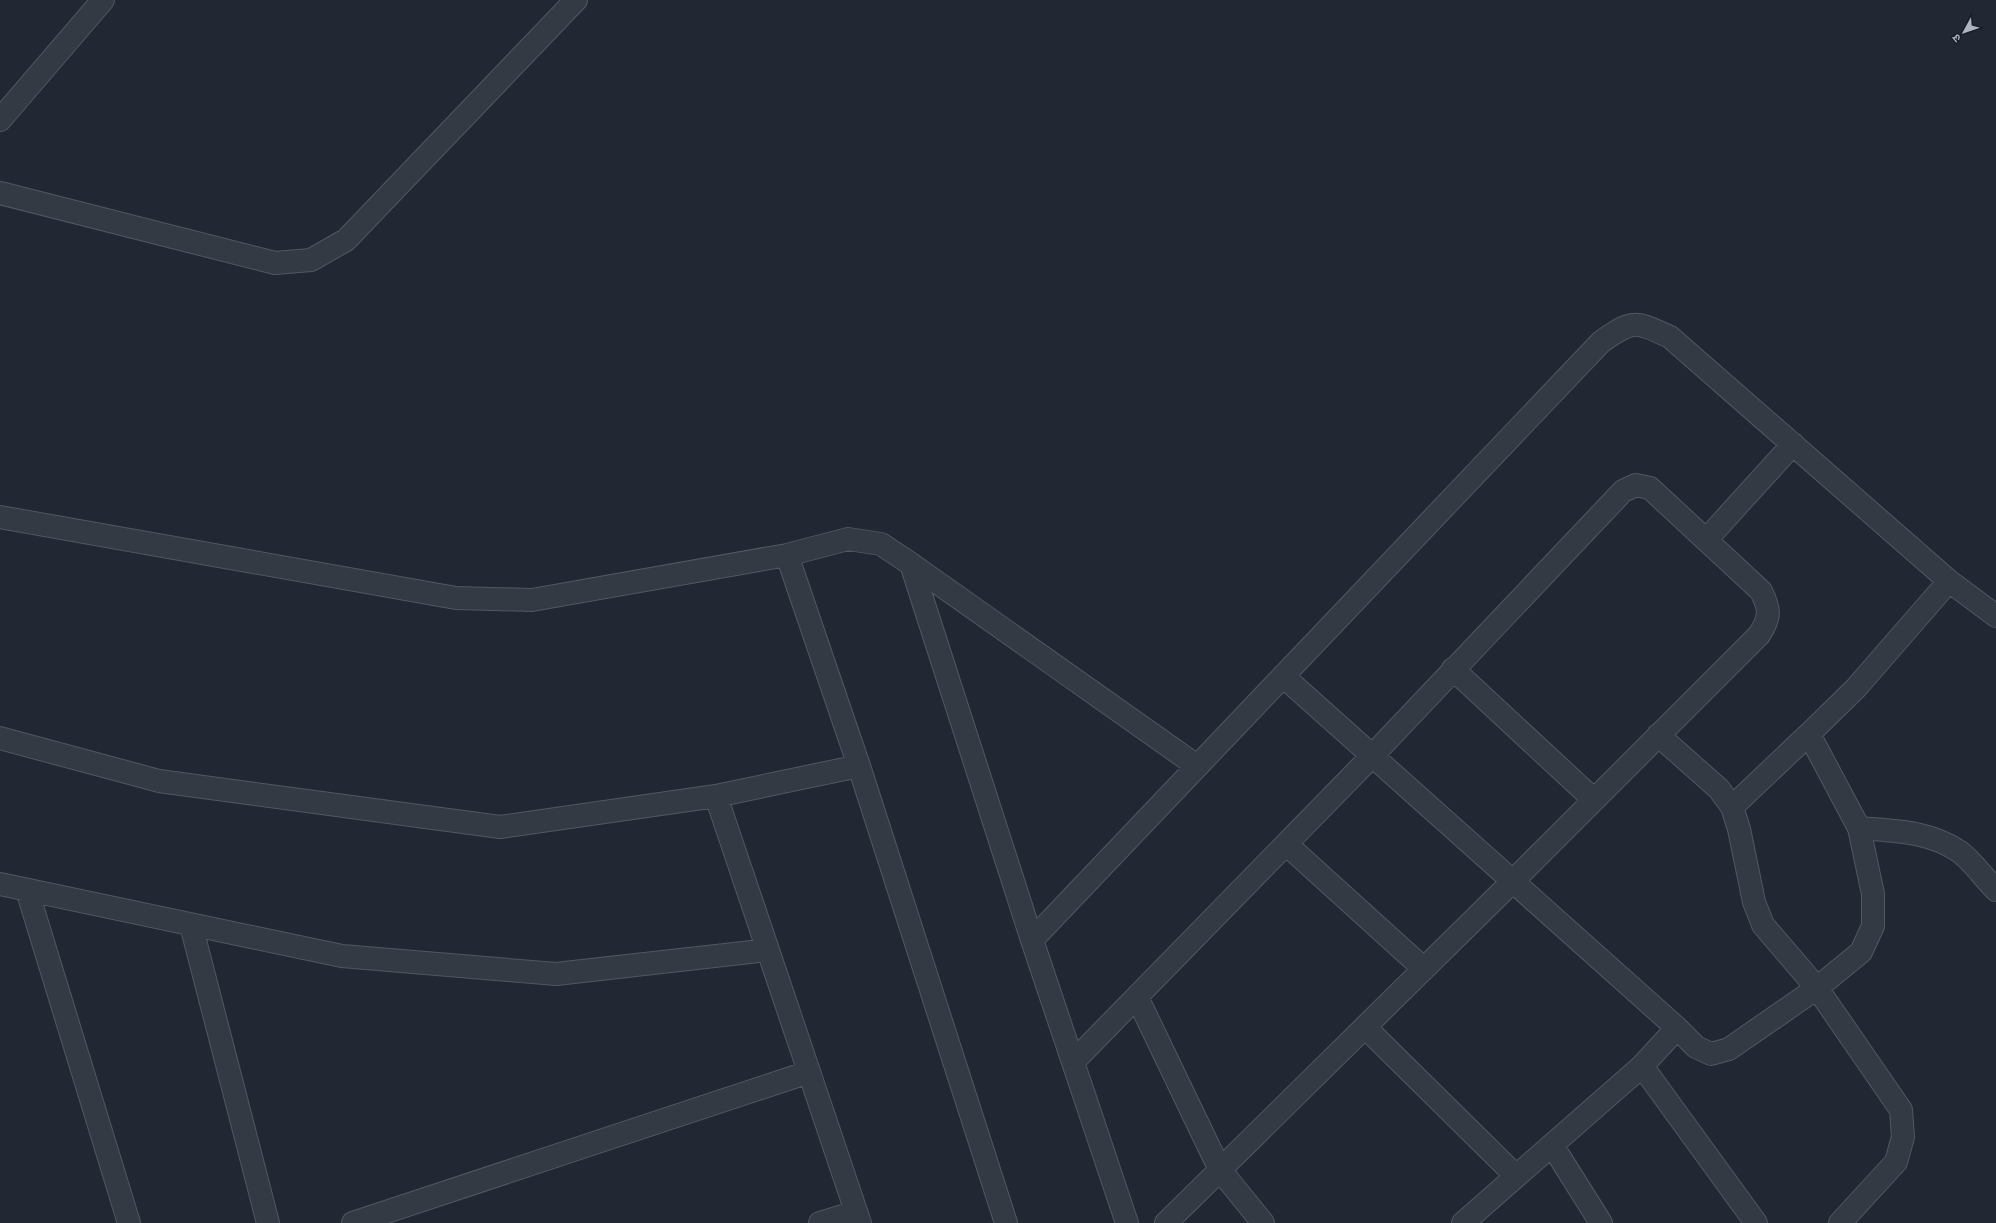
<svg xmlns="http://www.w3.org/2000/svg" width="1996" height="1223" font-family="Cabin,'Noto Sans Devanagari',sans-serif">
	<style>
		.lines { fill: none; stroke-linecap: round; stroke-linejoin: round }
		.minor-casing { stroke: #515862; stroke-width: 24 }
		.minor { stroke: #343a44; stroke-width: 22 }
	</style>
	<rect width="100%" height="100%" fill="#212833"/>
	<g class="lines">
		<defs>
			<path id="minor" d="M0,120L103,0
				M0,193L275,263L311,260L346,240L576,0
				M0,517L456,598L532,600L787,555L859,766L1006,1223
				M1706,540L1793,444
				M787,555L848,539L881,544L911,564L1032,940L1127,1223
				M911,564L1197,766
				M1453,669L1594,800
				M1283,676L1677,1028
				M1658,735L1719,789L1732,807L1739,829L1754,902L1763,925L1817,988L1901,1110L1903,1137L1896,1162L1840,1223
				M0,738L159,781L500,827L716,796L859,766
				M716,796L860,1223
				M1732,807L1809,734
				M1859,828C1895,831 1930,831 1960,852C1972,861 1985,879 1996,890
				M1286,844L1424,969
				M0,884L342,956L556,974L768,950
				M27,890L129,1223
				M191,925L268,1223
				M1032,940L1601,342C1633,319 1635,321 1670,337L1949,581
				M1137,997L1220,1170L1263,1223
				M1365,1027L1516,1176
				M1073,1062L1372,756L1623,491L1636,485L1650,488L1761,591C1770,609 1771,617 1759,635L1512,882L1166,1223
				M1642,1066L1756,1223
				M1552,1145L1601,1223
				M353,1223L809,1072
				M820,1223L856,1212
				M1463,1223L1642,1066L1677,1028L1696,1047L1711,1054L1729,1049L1817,988L1861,952L1873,926V894L1859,828L1809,734L1856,688L1949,581L1996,616"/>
		</defs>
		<use href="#minor" class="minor-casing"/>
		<use href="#minor" class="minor"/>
	</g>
	<g transform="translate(1964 32) rotate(230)" stroke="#191f28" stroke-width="3" paint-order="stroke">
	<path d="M0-3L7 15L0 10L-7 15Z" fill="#adb5c1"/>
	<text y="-6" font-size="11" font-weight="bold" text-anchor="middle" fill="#adb5c1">उ</text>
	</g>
</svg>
